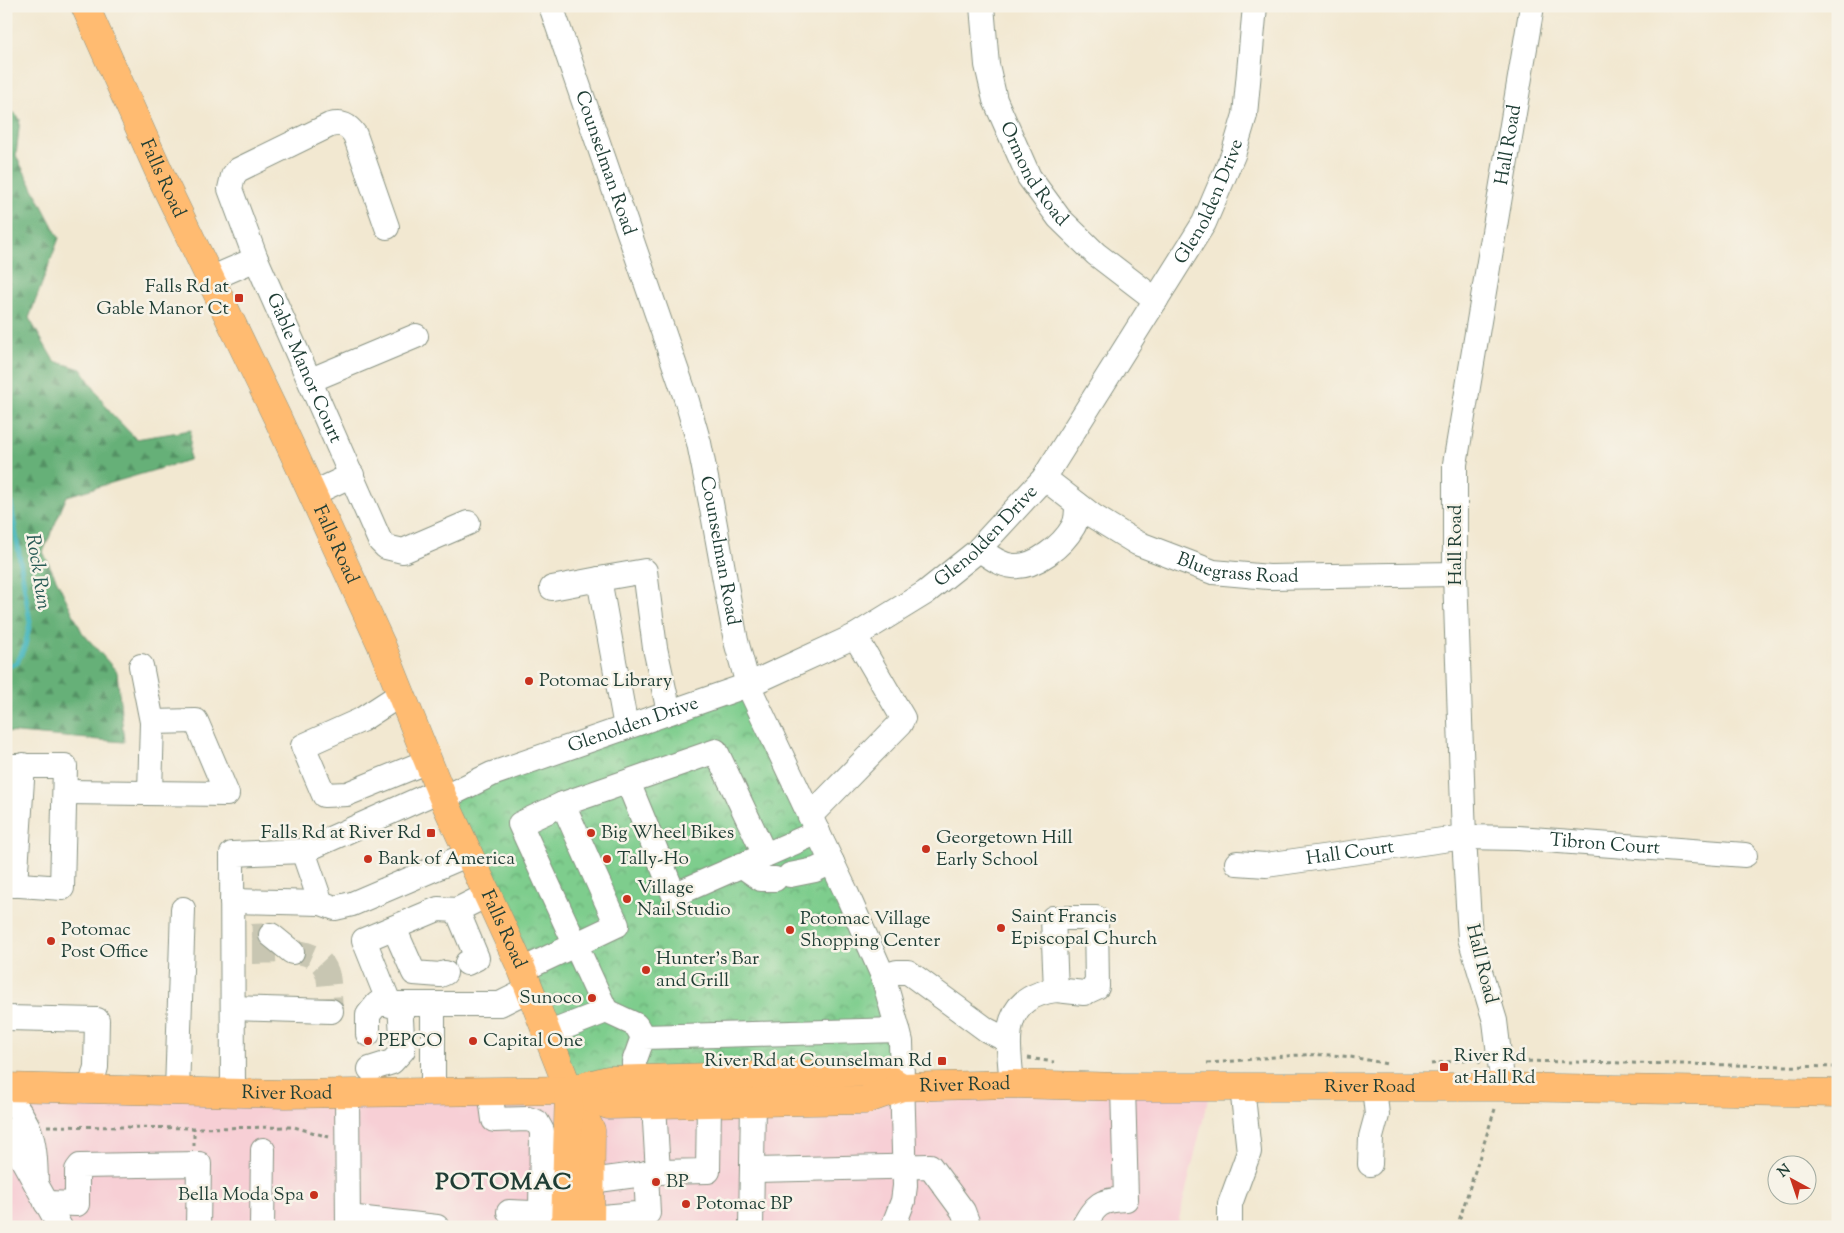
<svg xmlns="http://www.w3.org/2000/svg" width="1844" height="1233" font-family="'Sorts Mill Goudy',serif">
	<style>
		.built { fill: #f7cfd5 }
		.forest { fill: url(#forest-firs); stroke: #427656 }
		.park { fill: url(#park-crowns); stroke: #4e8560 }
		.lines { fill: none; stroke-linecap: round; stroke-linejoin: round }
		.stream { stroke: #45b5bc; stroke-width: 5 }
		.minor-tunnel { stroke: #c8c6b2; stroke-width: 24; stroke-dasharray: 24 12; stroke-linecap: butt }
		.minor-casing { stroke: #889282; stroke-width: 26 }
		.major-casing { stroke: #889282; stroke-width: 29 }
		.path { stroke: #889282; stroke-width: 3; stroke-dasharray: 4 4; stroke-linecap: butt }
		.minor { stroke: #fff; stroke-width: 24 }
		.major { stroke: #ffbb71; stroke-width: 28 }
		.poi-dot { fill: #c8321e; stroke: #f7f3e8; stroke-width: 2 }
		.labels { text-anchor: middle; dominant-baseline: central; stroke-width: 5; stroke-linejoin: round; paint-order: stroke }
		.street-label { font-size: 19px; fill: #1f3d34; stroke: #f7f3e8 }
		.poi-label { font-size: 19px; fill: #1f3d34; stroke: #f7f3e8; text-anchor: start }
		.water-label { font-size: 20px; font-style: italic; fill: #285b56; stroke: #f7f3e8 }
		.district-label { font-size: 24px; font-weight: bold; letter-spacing: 1px; fill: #1f3d34; stroke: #f7f3e8 }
	</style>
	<defs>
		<pattern id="forest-firs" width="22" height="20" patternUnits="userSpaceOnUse" patternTransform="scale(1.25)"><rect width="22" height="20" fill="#66b078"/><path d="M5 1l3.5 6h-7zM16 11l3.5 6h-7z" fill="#539063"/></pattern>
		<pattern id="park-crowns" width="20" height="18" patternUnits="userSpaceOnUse" patternTransform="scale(1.25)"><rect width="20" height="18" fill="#7ecd8d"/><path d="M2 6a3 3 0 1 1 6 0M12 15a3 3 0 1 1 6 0" fill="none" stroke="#67a874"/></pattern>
	</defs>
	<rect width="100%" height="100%" fill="#f7f3e8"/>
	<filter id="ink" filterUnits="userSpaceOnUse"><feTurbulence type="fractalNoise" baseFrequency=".02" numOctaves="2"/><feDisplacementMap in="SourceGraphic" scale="10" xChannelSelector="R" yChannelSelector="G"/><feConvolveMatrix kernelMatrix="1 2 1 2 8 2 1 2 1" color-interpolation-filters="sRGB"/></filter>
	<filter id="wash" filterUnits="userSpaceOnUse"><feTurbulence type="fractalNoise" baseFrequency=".0096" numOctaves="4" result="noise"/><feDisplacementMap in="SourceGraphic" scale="20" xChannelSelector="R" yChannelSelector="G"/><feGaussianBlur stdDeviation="1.12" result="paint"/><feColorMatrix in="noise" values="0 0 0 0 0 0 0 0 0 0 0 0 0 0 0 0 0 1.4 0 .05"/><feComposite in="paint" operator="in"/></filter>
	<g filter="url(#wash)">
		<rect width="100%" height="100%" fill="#f2e8d1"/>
		<path class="built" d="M6,1085L1211,1087L1177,1227H6Z"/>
		<path class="forest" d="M6,105L20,119L16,156L59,238L29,318L54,361L81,369L110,412L136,439L191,430L189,460L67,496L43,552L82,632L117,672L124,742L6,732Z"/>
		<path class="park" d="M748,685L883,976L902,1087L569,1090L443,798Z"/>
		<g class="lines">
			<path class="stream" d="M6,473L30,622L25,646L17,663L6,667"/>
		</g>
	</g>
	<g filter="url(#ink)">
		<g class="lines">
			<path class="minor-tunnel" d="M252,936L271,935
				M252,952C276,952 321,944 328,976C330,987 330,999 331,1011"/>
			<defs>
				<g id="minor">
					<path id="s1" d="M551,6L687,401L699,443L711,503L736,641L748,685L846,892L883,976L898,1030L901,1042L905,1186L903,1201L893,1227"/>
					<path id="s2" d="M982,6L987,65L995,100L1029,177L1059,218L1096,254L1156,300"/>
					<path id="s3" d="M387,227L355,135C348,125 342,122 330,125L238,170L233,176L230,189L256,259L380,541L386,547L403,551L468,523"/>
					<path d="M210,279L256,259"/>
					<path d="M311,380L416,336"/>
					<path id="s4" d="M1044,478L1093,516L1137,543L1213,572L1269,577L1455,574"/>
					<path d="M312,494L352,475"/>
					<path d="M979,549C989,556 1000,565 1013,566C1035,568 1063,545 1073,527C1077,521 1077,511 1077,504"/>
					<path d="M552,588L599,579"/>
					<path d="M141,666L152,722"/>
					<path d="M401,694L361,720L303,746L324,795L347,794L428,761"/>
					<path d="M626,727L599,579L645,571L655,648L669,712"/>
					<path d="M6,766H65L62,888L6,884"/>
					<path d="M628,782L674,895L818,832"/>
					<path d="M65,792L227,794L196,721L152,722L150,793"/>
					<path id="s5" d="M443,798L492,774L748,685L855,636L925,593L975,553L1044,478L1204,223L1233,155L1245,115L1255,6"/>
					<path d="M563,804L716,751L765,855"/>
					<path d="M810,816L900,724L903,718L855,636"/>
					<path d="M303,851L321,903L335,908L352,904L469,854"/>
					<path id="s6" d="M1237,863L1266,865L1464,837L1518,838L1745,855"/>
					<path d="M741,865L761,879H775"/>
					<path d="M790,875L815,870L832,862"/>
					<path d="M15,885L23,765"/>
					<path d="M232,901L321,903"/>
					<path d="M457,910L477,958L467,963"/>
					<path d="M1053,918H1096L1097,987L1084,993L1056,990Z"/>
					<path d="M394,928L414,973L440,975L445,973"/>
					<path d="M271,935L292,952"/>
					<path d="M522,970L617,925L563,804L520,824L606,1011L547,1034"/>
					<path d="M883,976L897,972H908L987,1030L1007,1040"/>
					<path d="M390,1005L364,940L438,909L457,910L487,895"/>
					<path d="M233,1008L331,1011"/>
					<path d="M606,1011L636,1025L643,1037"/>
					<path d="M6,1018L97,1020L96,1067L90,1089"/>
					<path d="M368,1034V1015L377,1004H500L530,989"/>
					<path d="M370,1069L392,1062L403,1050L400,1005"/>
					<path d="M634,1080V1062L643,1037L898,1030"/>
					<path d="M1012,1084C1008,1040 999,998 1056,990"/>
					<path id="s7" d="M1503,1087L1495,1021L1470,938L1464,837L1455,574V464L1532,6"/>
					<path d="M490,1090L494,1120L528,1119L537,1122L542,1131L541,1213"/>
					<path d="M177,1091L183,909"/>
					<path d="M433,1091V1005"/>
					<path d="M233,1092L232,854L303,851L440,790"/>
					<path d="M347,1093L348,1227"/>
					<path d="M6,1096C34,1124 35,1145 36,1183"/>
					<path d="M654,1105L658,1172L708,1171L709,1104"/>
					<path d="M6,1130L60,1227"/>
					<path d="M1370,1164L1371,1137L1377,1115L1374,1087"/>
					<path d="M752,1170L930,1166L963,1211L969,1227"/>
					<path d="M591,1181L658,1172"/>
					<path d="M46,1203L77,1204V1170L80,1166L199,1164L198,1227"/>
					<path d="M509,1212L555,1214"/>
					<path d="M348,1217L437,1227"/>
					<path d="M591,1218L648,1213L646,1173"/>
					<path d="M262,1227L263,1150"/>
					<path d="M751,1227L753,1103"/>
					<path d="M1083,1227C1096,1204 1100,1200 1126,1199L1123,1087"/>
					<path d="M1230,1227V1204L1249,1152L1242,1087"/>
				</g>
				<g id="major">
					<path id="s8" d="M85,6L165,185L277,417L381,644L443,798L522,970L569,1090L591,1130L590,1227"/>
					<path id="s9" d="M6,1087L285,1094L569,1090L608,1080L877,1072L902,1087"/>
					<path id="s10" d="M569,1090L608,1105L865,1100L902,1087L1012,1084L1123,1087H1503L1838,1093"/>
					<path d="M565,1227L569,1090"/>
				</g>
			</defs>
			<use href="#minor" class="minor-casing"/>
			<use href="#major" class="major-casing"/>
			<path class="path" d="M1028,1058L1054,1062
				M1520,1061L1838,1067
				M1207,1063C1248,1061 1289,1053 1330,1055C1349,1056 1368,1060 1387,1064
				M1431,1064L1470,1059L1481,1062
				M47,1126L194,1128L294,1127L329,1137
				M194,1146V1128
				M1457,1227L1495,1109"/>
			<use href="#minor" class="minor"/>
			<use href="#major" class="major"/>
		</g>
	</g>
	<g class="poi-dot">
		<rect x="234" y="293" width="10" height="10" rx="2.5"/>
		<circle cx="529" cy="681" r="5"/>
		<rect x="426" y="828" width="10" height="10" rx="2.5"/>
		<circle cx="591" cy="833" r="5"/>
		<circle cx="926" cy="849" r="5"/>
		<circle cx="368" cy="859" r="5"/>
		<circle cx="607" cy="859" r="5"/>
		<circle cx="627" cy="899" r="5"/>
		<circle cx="1001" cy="928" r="5"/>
		<circle cx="790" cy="930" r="5"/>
		<circle cx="51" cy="941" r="5"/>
		<circle cx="646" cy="970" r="5"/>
		<circle cx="592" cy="998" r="5"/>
		<circle cx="368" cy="1041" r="5"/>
		<circle cx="473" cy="1041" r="5"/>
		<rect x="937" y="1056" width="10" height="10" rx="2.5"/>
		<rect x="1439" y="1062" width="10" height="10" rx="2.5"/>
		<circle cx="656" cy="1182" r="5"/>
		<circle cx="314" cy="1195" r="5"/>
		<circle cx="686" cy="1204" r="5"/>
	</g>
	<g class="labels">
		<g class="street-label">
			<text stroke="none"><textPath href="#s7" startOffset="951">Hall Road</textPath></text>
			<text stroke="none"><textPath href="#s1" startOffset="166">Counselman Road</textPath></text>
			<text stroke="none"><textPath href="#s2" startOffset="179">Ormond Road</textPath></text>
			<text stroke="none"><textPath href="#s8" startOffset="189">Falls Road</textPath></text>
			<text stroke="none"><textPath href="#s5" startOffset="1014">Glenolden Drive</textPath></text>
			<text stroke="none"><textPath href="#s3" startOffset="444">Gable Manor Court</textPath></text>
			<text stroke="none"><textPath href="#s5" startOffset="609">Glenolden Drive</textPath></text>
			<text stroke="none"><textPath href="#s8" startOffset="594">Falls Road</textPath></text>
			<text transform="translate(1456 545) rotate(-90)">Hall Road</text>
			<text stroke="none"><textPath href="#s1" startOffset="571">Counselman Road</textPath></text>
			<text stroke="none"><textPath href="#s4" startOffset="219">Bluegrass Road</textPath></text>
			<text stroke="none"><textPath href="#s5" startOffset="204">Glenolden Drive</textPath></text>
			<text stroke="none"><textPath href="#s6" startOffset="370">Tibron Court</textPath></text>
			<text stroke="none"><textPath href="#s6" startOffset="114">Hall Court</textPath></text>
			<text stroke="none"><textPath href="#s8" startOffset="1014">Falls Road</textPath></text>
			<text transform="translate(1481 964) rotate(76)">Hall Road</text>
			<text stroke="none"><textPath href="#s10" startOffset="401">River Road</textPath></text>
			<text stroke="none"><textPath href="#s10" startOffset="806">River Road</textPath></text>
			<text stroke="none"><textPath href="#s9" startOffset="281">River Road</textPath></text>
		</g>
		<g class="poi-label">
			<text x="229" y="287" text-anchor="end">Falls Rd at<tspan x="229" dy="22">Gable Manor Ct</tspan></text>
			<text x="539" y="681">Potomac Library</text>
			<text x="421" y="833" text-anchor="end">Falls Rd at River Rd</text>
			<text x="601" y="833">Big Wheel Bikes</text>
			<text x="936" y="838">Georgetown Hill<tspan x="936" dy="22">Early School</tspan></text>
			<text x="378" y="859">Bank of America</text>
			<text x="617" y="859">Tally-Ho</text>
			<text x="637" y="888">Village<tspan x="637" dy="22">Nail Studio</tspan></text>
			<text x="1011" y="917">Saint Francis<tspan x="1011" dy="22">Episcopal Church</tspan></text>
			<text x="800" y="919">Potomac Village<tspan x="800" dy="22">Shopping Center</tspan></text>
			<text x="61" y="930">Potomac<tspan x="61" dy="22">Post Office</tspan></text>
			<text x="656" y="959">Hunter's Bar<tspan x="656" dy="22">and Grill</tspan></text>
			<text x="582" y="998" text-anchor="end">Sunoco</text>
			<text x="378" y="1041">PEPCO</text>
			<text x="483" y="1041">Capital One</text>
			<text x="1454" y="1056">River Rd<tspan x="1454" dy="22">at Hall Rd</tspan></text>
			<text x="932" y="1061" text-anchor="end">River Rd at Counselman Rd</text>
			<text x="666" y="1182">BP</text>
			<text x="304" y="1195" text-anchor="end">Bella Moda Spa</text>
			<text x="696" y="1204">Potomac BP</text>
		</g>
		<g class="water-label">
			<text transform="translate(37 572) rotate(81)">Rock Run</text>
		</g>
		<g class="district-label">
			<text x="504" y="1183">POTOMAC</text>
		</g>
	</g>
	<rect width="1844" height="1233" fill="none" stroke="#f7f3e8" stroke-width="25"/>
	<g transform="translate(1792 1180) rotate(320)"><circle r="24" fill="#f7f3e8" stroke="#a1aaa0"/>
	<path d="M0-4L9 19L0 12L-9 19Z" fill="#c8321e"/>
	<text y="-8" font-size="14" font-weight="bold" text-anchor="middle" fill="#1f3d34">N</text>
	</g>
</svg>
